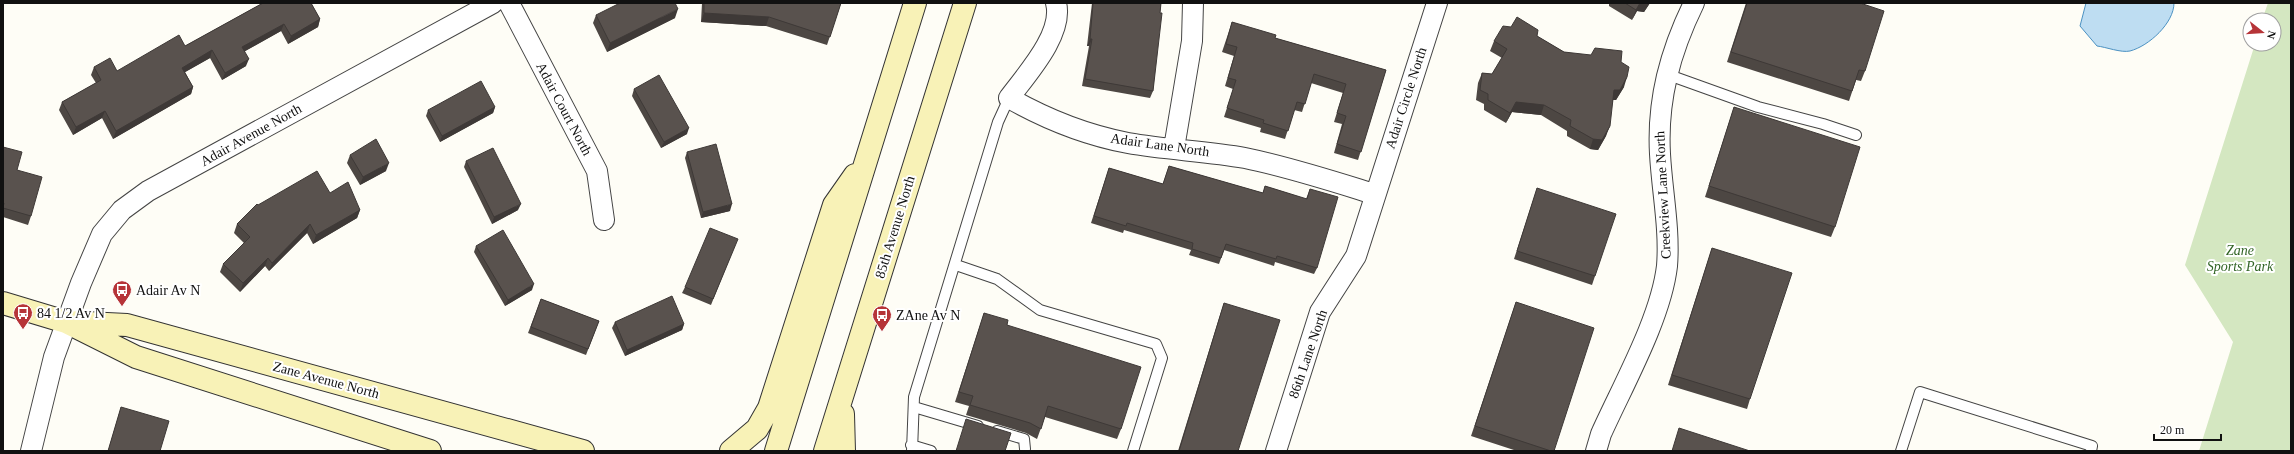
<svg xmlns="http://www.w3.org/2000/svg" width="2294" height="454" font-family="'Times New Roman',serif">
	<style>
		.green { fill: #d4e7c1 }
		.water { fill: #beddf2; stroke: #4b91c2 }
		.lines { fill: none; stroke-linecap: round; stroke-linejoin: round }
		.service-casing { stroke: #444; stroke-width: 12 }
		.minor-casing { stroke: #444; stroke-width: 22 }
		.secondary-casing { stroke: #333; stroke-width: 24 }
		.service { stroke: #fff; stroke-width: 10 }
		.minor { stroke: #fff; stroke-width: 20 }
		.secondary { stroke: #f8f2b7; stroke-width: 22 }
		.wall { fill: #4d4743 }
		.shaded-wall { fill: #3e3937 }
		.building { fill: #59524e; stroke: #3e3937 }
		.labels { text-anchor: middle; dominant-baseline: central; stroke-width: 4; stroke-linejoin: round; paint-order: stroke }
		.street-label { font-size: 14px; fill: #111; stroke: #fff }
		.park-label { font-size: 14px; font-style: italic; fill: #326426; stroke: #fff }
		.poi-label { font-size: 14px; fill: #111; stroke: #fff; text-anchor: start }
	</style>
	<rect width="100%" height="100%" fill="#fefdf6"/>
	<path class="green" d="M2268,3H2291V451H2199L2233,342L2185,265L2255,44H2274V20H2262Z"/>
	<path class="water" d="M2086,3H2174C2174,23 2149,46 2130,51C2121,53 2106,47 2097,46L2080,26Z"/>
	<g class="lines">
		<defs>
			<path id="service" d="M1666,74L1758,107L1823,124L1856,135
				M956,265L997,279L1040,310L1156,344L1162,358L1133,451
				M914,407L978,426
				M997,431L1024,439L1025,449
				M911,445L931,451
				M912,451L914,397L998,122L1009,98
				M1901,451L1920,392L2092,446L2091,451"/>
			<path id="minor" d="M509,3L597,171L604,220
				M1056,3C1064,34 1026,75 1009,98C1046,119 1086,135 1128,143C1167,150 1207,151 1245,158C1289,167 1332,181 1374,194
				M1174,148L1192,41L1193,3
				M31,451L54,357L81,283L102,234L122,210L148,191L493,3
				M1276,451L1320,312L1356,256L1437,3
				M1596,451L1601,434C1623,385 1661,318 1667,266C1670,229 1662,191 1660,154C1657,100 1670,52 1694,3"/>
			<path id="secondary" d="M3,303L66,322L136,357L430,451
				M66,322L127,325L583,451
				M843,414L844,451
				M731,451L757,429L769,408L834,205L855,175
				M776,451L915,3
				M825,451L965,3"/>
		</defs>
		<use href="#service" class="service-casing"/>
		<use href="#minor" class="minor-casing"/>
		<use href="#secondary" class="secondary-casing"/>
		<use href="#service" class="service"/>
		<use href="#minor" class="minor"/>
		<use href="#secondary" class="secondary"/>
	</g>
	<path class="wall" d="M263,3H312H311L320,19L318,27L288,44L281,31L245,51L246,66L222,80L210,58L185,72L193,87L191,94L113,139L102,118L73,135L59,110L62,102L96,83L91,75L94,67L117,71L185,46Z
		M702,3H841L827,45L766,26L701,22Z
		M1092,3H1161L1160,13L1153,91L1150,98L1082,86L1089,46H1087Z
		M1609,3H1650L1644,12L1637,11L1632,20L1609,6Z
		M1746,3H1860L1865,71L1861,81L1856,80L1849,101L1727,62Z
		M596,15L675,18L607,52L593,23Z
		M1232,22L1275,38L1386,70L1358,160L1334,153L1342,124L1334,122L1343,93L1311,83L1302,112L1294,110L1285,139L1260,132L1261,128L1224,117L1233,89L1225,86L1234,56L1222,52Z
		M1537,36L1564,52L1621,62L1624,87L1616,100H1613L1606,136L1598,150L1590,149L1567,136V131L1541,115L1512,112L1506,123L1484,110V104L1476,100L1478,83L1482,73L1492,74L1502,58L1490,51L1494,41Z
		M634,89L687,134L661,148L632,96Z
		M495,107L493,113L440,142L426,116L428,110Z
		M1734,107L1835,227L1831,237L1705,197Z
		M3,147L17,170L31,216L28,225L3,217Z
		M687,152L730,211L701,218L685,158Z
		M350,155L386,171L360,185L347,163Z
		M466,161L518,210L492,224L464,167Z
		M1169,166L1263,193L1265,186L1306,199L1310,189L1317,268L1314,274L1275,262L1274,266L1224,250L1219,264L1189,255L1191,250L1124,230L1123,233L1091,223L1109,168L1163,184Z
		M1537,188L1595,276L1592,285L1514,259Z
		M330,193L360,210L357,218L313,244L307,233L269,271L265,266L240,292L220,272L223,264L244,243L234,233L237,224L258,205Z
		M735,245L711,305L682,293L685,287Z
		M476,246L532,290L505,306L474,252Z
		M1712,248L1750,399L1747,409L1668,385Z
		M541,299L599,321L586,355L528,333Z
		M1516,302L1554,451H1517L1471,436Z
		M1224,303L1238,451H1178L1221,312Z
		M984,313L1007,325L1121,429L1117,439L1045,417L1037,439L1026,433L966,415L969,406L955,402Z
		M615,322L684,324L682,330L625,356L612,328Z
		M121,407L160,451H108Z"/>
	<path class="shaded-wall" d="M1640,3H1650L1644,12L1637,11L1632,20L1636,10Z
		M678,9L675,18L607,52L610,43Z
		M704,13L769,17L766,26L701,22Z
		M320,19L318,27L288,44L291,36Z
		M284,24L281,31L240,54L242,47Z
		M1090,39H1092L1089,46H1087Z
		M212,50L210,58L180,75L182,68Z
		M249,59L246,66L222,80L225,73Z
		M1627,77L1624,87L1616,100H1610L1614,90Z
		M193,87L191,94L113,139L116,131Z
		M1516,102L1544,105L1541,115L1512,112L1506,123L1510,113Z
		M495,107L493,113L440,142L442,136Z
		M105,111L102,118L73,135L76,127Z
		M1610,126L1606,136L1598,150L1590,149L1593,139Z
		M689,128L687,134L661,148L664,142Z
		M389,163L386,171L360,185L363,177Z
		M521,204L518,210L492,224L494,217Z
		M732,204L730,211L701,218L703,212Z
		M360,210L357,218L313,244L316,235Z
		M310,224L307,233L269,271L272,263Z
		M268,258L265,266L240,292L243,283Z
		M534,284L532,290L505,306L508,300Z
		M684,324L682,330L625,356L627,350Z"/>
	<path class="building" d="M263,3H311L320,19L291,36L284,24L242,47L249,59L225,73L212,50L182,68L193,87L116,131L105,111L76,127L62,102L101,80L94,67L110,58L117,71L179,35L185,46Z
		M620,3H675L678,9L610,43L596,15Z
		M704,3H841L830,37L769,17L704,13Z
		M1093,3H1161L1160,13H1162L1153,91L1085,79L1092,39H1090Z
		M1625,3H1640L1636,10Z
		M1747,3H1860L1884,11L1865,71L1859,70L1852,91L1731,52Z
		M1517,17L1538,30L1537,36L1564,52L1591,55L1595,48L1622,51L1621,62L1629,67L1627,77L1620,90H1614L1610,126L1602,140L1593,139L1570,126L1571,120L1544,105L1516,102L1510,113L1488,100V94L1480,90L1482,73L1492,74L1507,49L1494,41L1503,26L1511,27Z
		M1232,22L1276,35L1275,38L1386,70L1361,152L1337,144L1346,116L1337,113L1346,84L1314,74L1305,104L1297,102L1288,131L1263,123L1264,120L1227,108L1236,80L1228,78L1237,47L1226,44Z
		M659,75L689,128L664,142L634,89Z
		M481,81L495,107L442,136L428,110Z
		M1734,107L1860,147L1835,227L1709,186Z
		M376,139L389,163L363,177L350,155Z
		M716,144L732,204L703,212L687,152Z
		M3,147L22,152L17,170L42,177L31,216L3,208L4,203L3,202Z
		M493,148L521,204L494,217L466,161Z
		M1169,166L1263,193L1265,186L1307,199L1310,189L1338,197L1317,268L1277,256L1276,259L1226,244L1221,258L1192,249L1193,243L1127,223L1126,226L1094,216L1109,168L1163,184Z
		M317,171L330,193L348,182L360,210L316,235L310,224L272,263L268,258L243,283L223,264L250,237L237,224L257,204L258,205Z
		M1537,188L1616,214L1595,276L1517,251Z
		M710,228L738,239L713,299L685,287Z
		M503,230L534,284L508,300L476,246Z
		M1712,248L1792,273L1750,399L1672,375Z
		M672,296L684,324L627,350L615,322Z
		M541,299L599,321L588,349L531,327Z
		M1516,302L1594,328L1554,451H1551L1475,426Z
		M1224,303L1280,320L1238,451H1179Z
		M984,313L1008,320L1007,325L1141,367L1121,429L1048,406L1041,429L1030,423L970,405L973,396L959,392Z
		M121,407L169,421L160,451H108Z
		M966,419L1011,433L1005,451H956Z
		M1679,428L1750,451H1672Z"/>
	<defs>
		<symbol id="bus-pin" viewBox="-11 -11 22 30"><path d="M0 17L-7.5 6A9.5 9.5 0 1 1 7.5 6Z" fill="#b63438" stroke="#fff"/><path d="M-5-6H5V4H4V6H2V4H-2V6H-4V4H-5ZM-3.5-4V0h7V-4ZM-3.5 1.2v1.5H-2V1.2ZM2 1.2v1.5H3.5V1.2Z" fill="#fff"/></symbol>
	</defs>
	<g fill-rule="evenodd">
		<use href="#bus-pin" x="111" y="279" width="22" height="30"/>
		<use href="#bus-pin" x="12" y="302" width="22" height="30"/>
		<use href="#bus-pin" x="871" y="304" width="22" height="30"/>
	</g>
	<g class="labels">
		<g class="street-label">
			<text transform="translate(1406 98) rotate(-72)">Adair Circle North</text>
			<text transform="translate(564 109) rotate(62)">Adair Court North</text>
			<text transform="translate(251 135) rotate(-29)">Adair Avenue North</text>
			<text transform="translate(1160 145) rotate(8)">Adair Lane North</text>
			<text transform="translate(1663 195) rotate(-93)">Creekview Lane North</text>
			<text transform="translate(895 227) rotate(-73)">85th Avenue North</text>
			<text transform="translate(1308 354) rotate(-71)">86th Lane North</text>
			<text transform="translate(326 380) rotate(15)">Zane Avenue North</text>
		</g>
		<g class="park-label">
			<text x="2240" y="250">Zane<tspan x="2240" dy="16">Sports Park</tspan></text>
		</g>
		<g class="poi-label">
			<text x="136" y="290">Adair Av N</text>
			<text x="37" y="313">84 1/2 Av N</text>
			<text x="896" y="315">ZAne Av N</text>
		</g>
	</g>
	<rect width="2294" height="454" fill="none" stroke="#111111" stroke-width="8"/>
	<g transform="translate(2262 32) rotate(107)"><circle r="19" fill="#ffffff" stroke="#a0a0a0"/>
	<path d="M0-3L7 15L0 10L-7 15Z" fill="#b63438"/>
	<text y="-6" font-size="11" font-weight="bold" text-anchor="middle" fill="#111111">N</text>
	</g>
	<path d="M2154 434v6h67v-6" fill="none" stroke="#111111" stroke-width="2"/>
	<text x="2160" y="434" font-size="12" fill="#111111" stroke="#ffffff" stroke-width="3" paint-order="stroke">20 m</text>
</svg>
